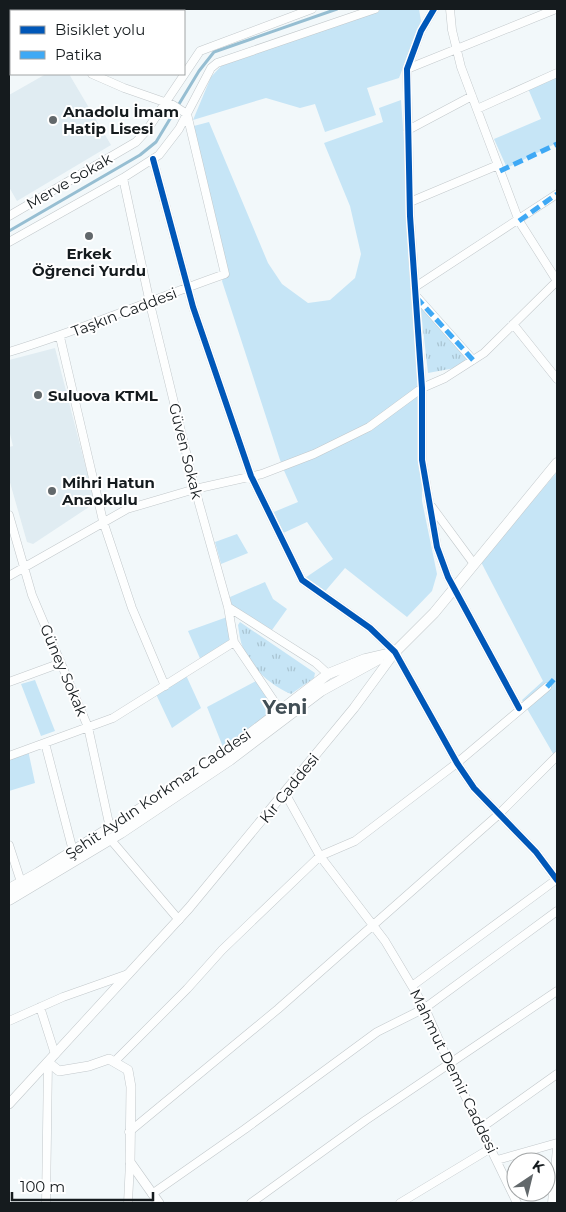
<svg xmlns="http://www.w3.org/2000/svg" width="566" height="1212" font-family="Montserrat,sans-serif">
	<style>
		.built { fill: #e0ecf2 }
		.green { fill: #c6e5f6 }
		.park { fill: url(#park-tufts) }
		.lines { fill: none; stroke-linecap: round; stroke-linejoin: round }
		.stream { stroke: #96bed2; stroke-width: 3 }
		.minor-casing { stroke: #c2c8cb; stroke-width: 9 }
		.tertiary-casing { stroke: #c2c8cb; stroke-width: 10 }
		.secondary-casing { stroke: #c2c8cb; stroke-width: 11 }
		.minor { stroke: #fdfefe; stroke-width: 8 }
		.tertiary { stroke: #fdfefe; stroke-width: 9 }
		.secondary { stroke: #fdfefe; stroke-width: 10 }
		.quiet { stroke: #3fa9f5; stroke-width: 5; stroke-dasharray: 10 5; stroke-linecap: butt }
		.cycleway-casing { stroke: #fff; stroke-width: 9 }
		.cycleway { stroke: #0057b8; stroke-width: 6 }
		.poi-dot { fill: #62686b; stroke: #fff; stroke-width: 2 }
		.labels { text-anchor: middle; dominant-baseline: central; stroke-width: 4; stroke-linejoin: round; paint-order: stroke }
		.poi-label { font-size: 15px; font-weight: bold; fill: #151b1e; stroke: #fff; text-anchor: start }
		.street-label { font-size: 15px; fill: #151b1e; stroke: #fff }
		.district-label { font-size: 20px; font-weight: bold; fill: #414e55; stroke: #fff }
	</style>
	<defs>
		<pattern id="park-tufts" width="24" height="20" patternUnits="userSpaceOnUse" patternTransform="scale(1.25)"><rect width="24" height="20" fill="#c6e5f6"/><path d="M3 7l-1-3M5 7V3M7 7l1-3M15 17l-1-3M17 17v-4M19 17l1-3" fill="none" stroke="#a9c4d2"/></pattern>
	</defs>
	<rect width="100%" height="100%" fill="#f2f8fa"/>
	<path class="built" d="M46,74H69L111,145L17,201L9,187V95Z
		M55,348L95,503L33,544L27,542L9,479V447L13,446L9,430V360Z"/>
	<path class="green" d="M383,9H419L421,21L399,78L367,88L376,115L325,132L315,104L300,108L266,98L193,120L211,77L223,64Z
		M557,73V143L507,168L494,139L541,119L527,86Z
		M401,100L422,388V501L437,574L432,591L407,617L345,568L322,595L302,580L333,559L307,522L279,535L269,514L298,502L282,466L222,281L225,274L190,127L209,122L268,263L282,284L308,303L330,300L355,278L361,254L350,206L324,143L383,122L379,108Z
		M557,472V755L555,757L522,700L543,681L481,562Z
		M237,534L248,553L221,564L215,542Z
		M265,582L273,599L287,609L272,630L231,605L230,597Z
		M230,616L234,642L202,663L188,631Z
		M185,673L201,708L172,728L155,692Z
		M35,680L55,731L41,736L21,684Z
		M258,680L280,710L225,752L207,707Z
		M28,750L35,783L9,791V756Z"/>
	<path class="park" d="M420,303L471,359L455,368L428,373Z
		M240,622L315,673L314,678L291,694C271,686 251,668 243,648C240,641 239,632 238,625Z"/>
	<g class="lines">
		<path class="stream" d="M9,231L140,155L156,142L199,71L214,52L337,9"/>
		<defs>
			<path id="minor" d="M434,9L421,31L407,69L410,216L422,388V460L437,547L448,577L519,708
				M450,9L452,30L461,67L519,221L557,281
				M68,11L72,9
				M9,36L11,38
				M407,69L556,9
				M477,109L557,73
				M408,130L472,96
				M153,159L193,307L251,476L302,580L370,628L395,652L457,763L474,788L536,852L557,880
				M123,178L151,308L195,489L228,607L234,642L280,710
				M410,202L498,165
				M9,216L136,142L147,130L200,51L312,9
				M9,242L123,178L159,155L179,129L211,68L217,63L375,9
				M415,287L557,194
				M416,296L473,360
				M513,324L557,379
				M60,337L103,521L132,608L165,686
				M9,352C82,330 153,299 225,274L187,114L173,105L124,88L92,74
				M432,507L474,564
				M9,515L32,595L88,727L110,828
				M9,576L127,509L195,489L262,474L314,454L369,427L422,388L445,378L484,353L557,281
				M228,607L316,663L328,674
				M9,682L61,663
				M45,743L73,851
				M9,756L113,718L234,642
				M285,793L320,856L385,941L425,1008L450,1065L517,1203
				M111,840L179,920
				M9,845L21,882
				M412,986L557,879
				M40,1007L55,1054
				M9,1021L63,997L128,974
				M115,1061L187,989L222,950L320,856L355,841L457,763L547,687
				M481,1128L557,1074
				M129,1132L278,1009L498,815L557,756
				M497,1160L557,1143
				M152,1194L245,1129L377,1032L425,1008L557,911
				M46,1203L48,1062
				M128,1203L130,1162
				M251,1203L366,1120L557,991
				M400,1203L491,1148
				M552,1203L557,1148"/>
			<path id="tertiary" d="M48,1062L59,1071L89,1066L109,1059L128,1070L131,1087L130,1162L159,1203
				M9,1104L189,908L354,708L395,652"/>
			<path id="secondary" d="M9,889L38,873L162,795L234,746L328,674L365,659L395,652L434,613L557,463
				M9,900L121,833L230,760L321,691L379,659"/>
		</defs>
		<use href="#minor" class="minor-casing"/>
		<use href="#tertiary" class="tertiary-casing"/>
		<use href="#secondary" class="secondary-casing"/>
		<use href="#minor" class="minor"/>
		<use href="#tertiary" class="tertiary"/>
		<use href="#secondary" class="secondary"/>
		<path class="quiet" d="M500,171L557,144
			M519,221L557,194
			M416,297L473,360
			M547,687L557,676"/>
		<defs>
			<path id="cycleway" d="M434,9L421,31L407,69L410,216L422,388V460L437,547L448,577L519,708
				M153,159L193,307L251,476L302,580L370,628L395,652L457,763L474,788L536,852L557,880"/>
		</defs>
		<use href="#cycleway" class="cycleway-casing"/>
		<use href="#cycleway" class="cycleway"/>
	</g>
	<g class="poi-dot">
		<circle cx="53" cy="120" r="5"/>
		<circle cx="89" cy="236" r="5"/>
		<circle cx="38" cy="395" r="5"/>
		<circle cx="52" cy="491" r="5"/>
	</g>
	<g class="labels">
		<g class="poi-label">
			<text x="63" y="111">Anadolu İmam<tspan x="63" dy="17">Hatip Lisesi</tspan></text>
			<text x="89" y="253" text-anchor="middle">Erkek<tspan x="89" dy="17">Öğrenci Yurdu</tspan></text>
			<text x="48" y="395">Suluova KTML</text>
			<text x="62" y="482">Mihri Hatun<tspan x="62" dy="17">Anaokulu</tspan></text>
		</g>
		<g class="street-label">
			<text transform="translate(69 181) rotate(-30)">Merve Sokak</text>
			<text transform="translate(124 312) rotate(-21)">Taşkın Caddesi</text>
			<text transform="translate(186 451) rotate(76)">Güven Sokak</text>
			<text transform="translate(64 670) rotate(67)">Güney Sokak</text>
			<text transform="translate(289 788) rotate(-51)">Kır Caddesi</text>
			<text transform="translate(158 794) rotate(-34)">Şehit Aydın Korkmaz Caddesi</text>
			<text transform="translate(454 1071) rotate(64)">Mahmut Demir Caddesi</text>
		</g>
		<g class="district-label">
			<text x="285" y="707">Yeni</text>
		</g>
	</g>
	<rect width="566" height="1212" fill="none" stroke="#151b1e" stroke-width="20"/>
	<rect x="10" y="10" width="175" height="65" fill="#ffffff" stroke="#a1a4a5"/>
	<rect x="20" y="26" width="25" height="8" fill="#0057b8" stroke="#a1a4a5"/>
	<text x="55" y="35" font-size="15" fill="#151b1e">Bisiklet yolu</text>
	<rect x="20" y="51" width="25" height="8" fill="#3fa9f5" stroke="#a1a4a5"/>
	<text x="55" y="60" font-size="15" fill="#151b1e">Patika</text>
	<g transform="translate(531 1177) rotate(35)"><circle r="24" fill="#ffffff" stroke="#a1a4a5"/>
	<path d="M0-4L9 19L0 12L-9 19Z" fill="#62686b"/>
	<text y="-8" font-size="14" font-weight="bold" text-anchor="middle" fill="#151b1e">K</text>
	</g>
	<path d="M12 1192v8h141v-8" fill="none" stroke="#151b1e" stroke-width="2.5"/>
	<text x="20" y="1192" font-size="15" fill="#151b1e" stroke="#ffffff" stroke-width="4" paint-order="stroke">100 m</text>
</svg>
